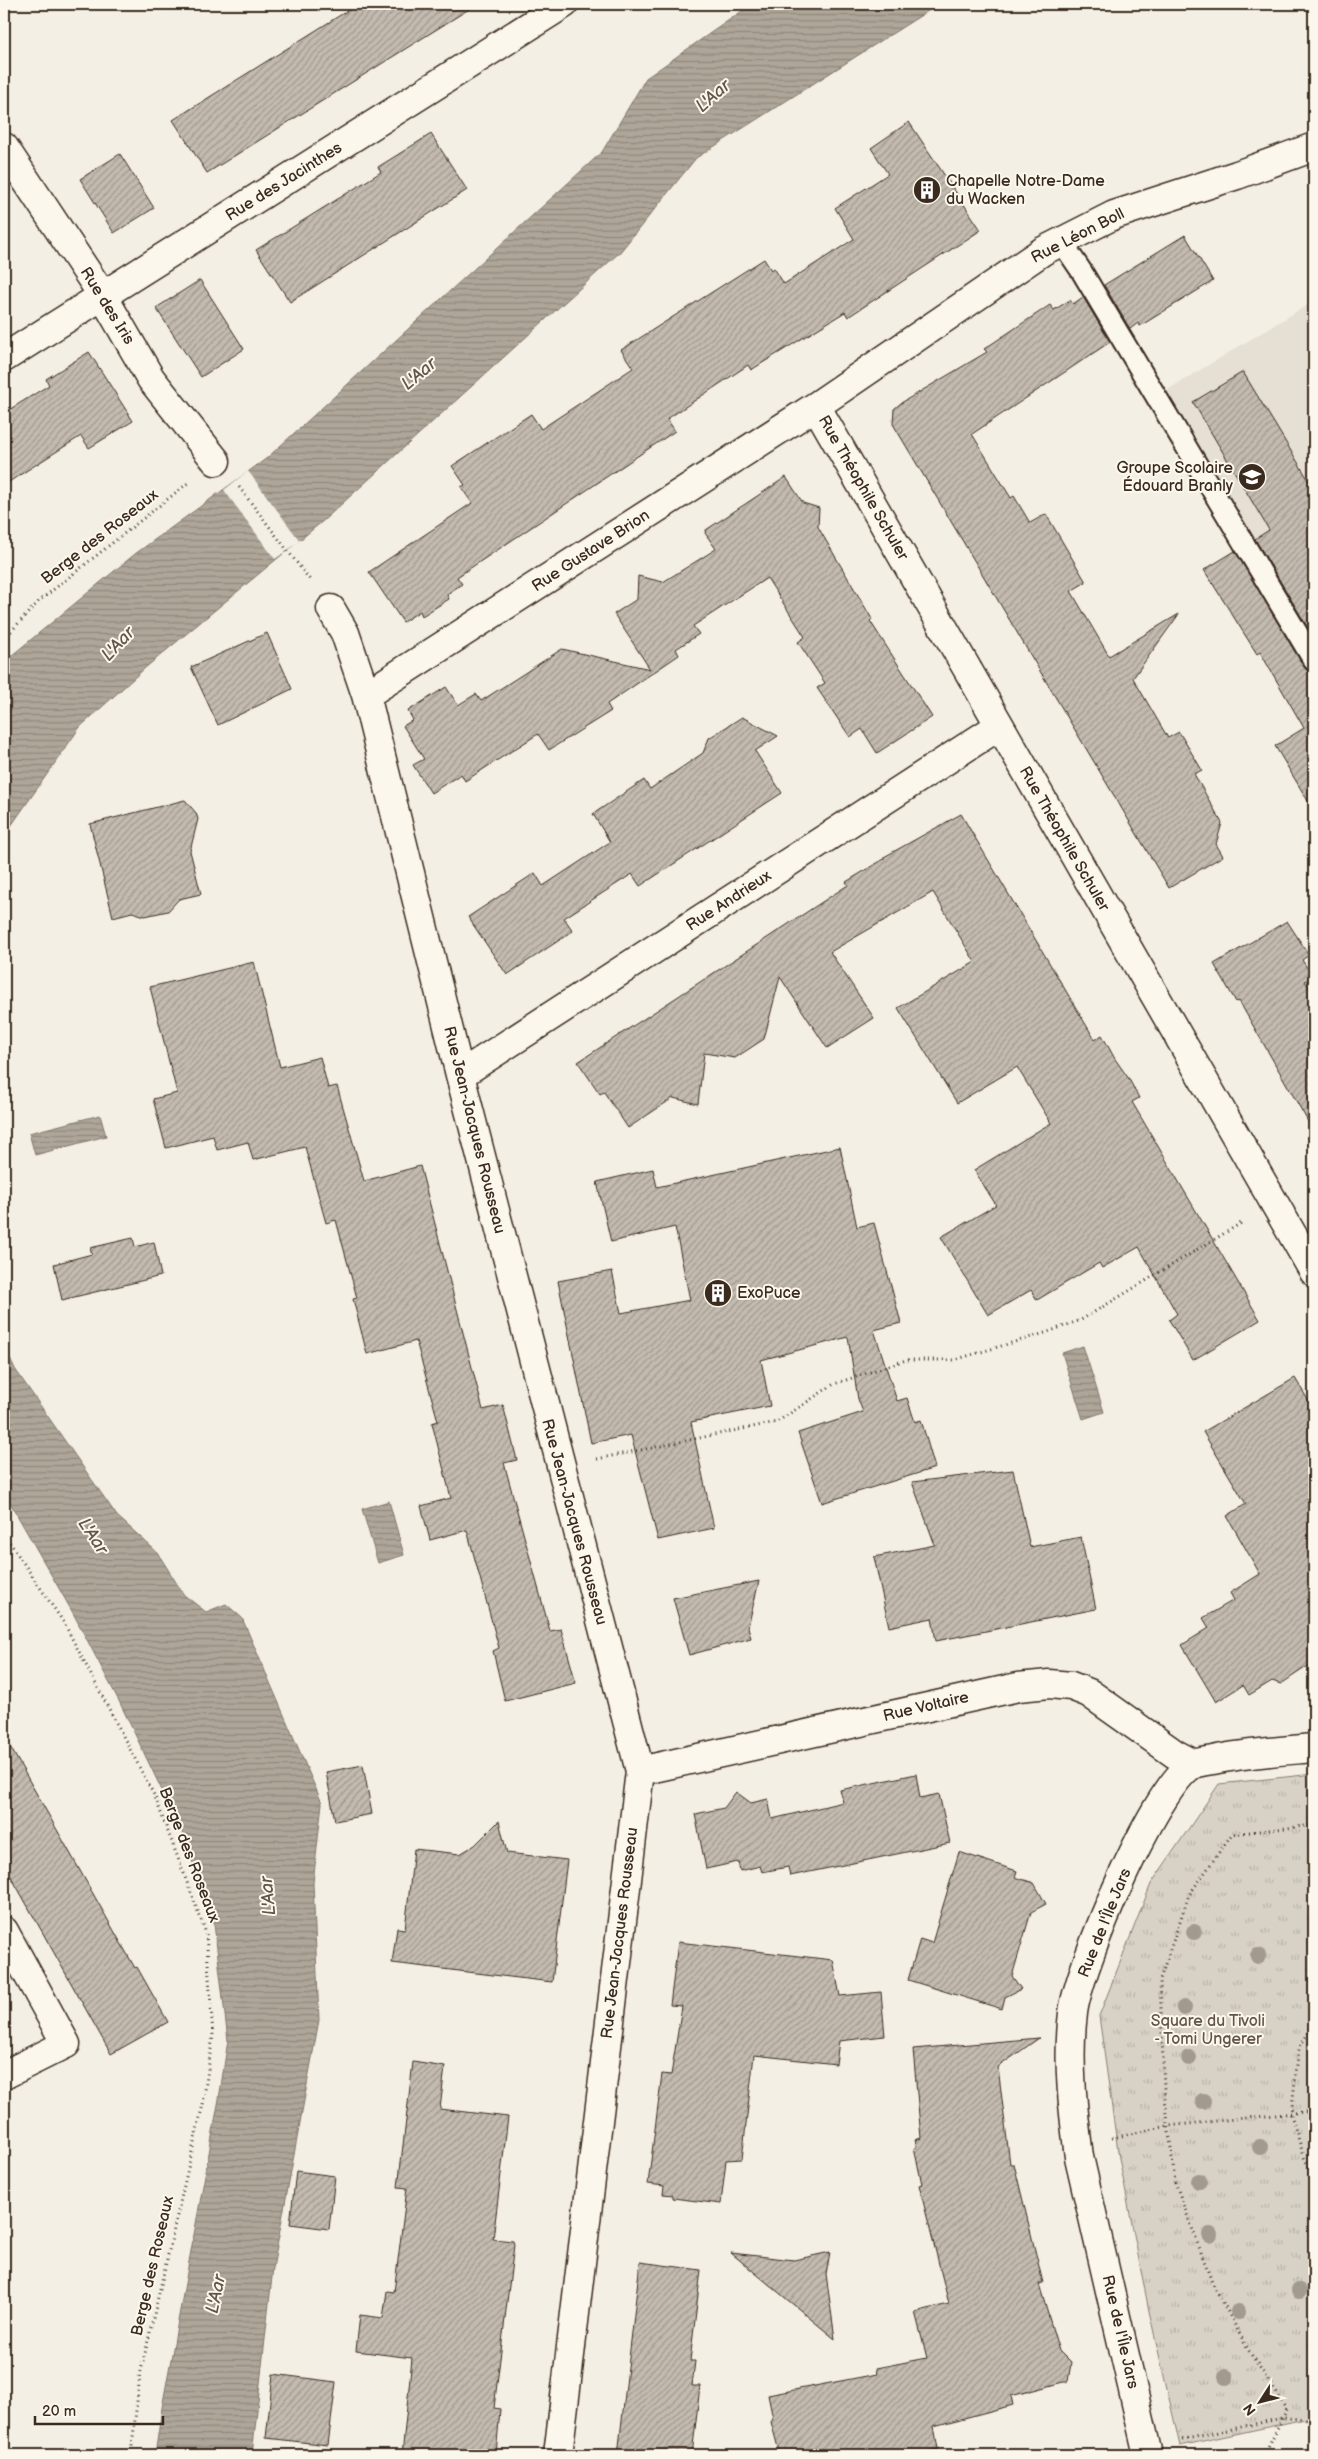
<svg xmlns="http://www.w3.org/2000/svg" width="1318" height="2459" font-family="'Balsamiq Sans',sans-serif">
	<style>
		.built { fill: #e5dfd4 }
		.park { fill: url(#park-tufts); stroke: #8a7e72 }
		.water { fill: url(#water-rules); stroke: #817468 }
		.pier { fill: #f3efe4 }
		.building { fill: url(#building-hatch); stroke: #3b2a1e }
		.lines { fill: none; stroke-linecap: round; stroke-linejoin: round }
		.service-casing { stroke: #3b2a1e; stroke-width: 24 }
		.minor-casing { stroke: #3b2a1e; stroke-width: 31 }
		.path { stroke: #3b2a1e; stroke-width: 3; stroke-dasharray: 1 4; stroke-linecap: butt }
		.service { stroke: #fbf7ec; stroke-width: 20 }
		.minor { stroke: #fbf7ec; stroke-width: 28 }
		.tree { fill: #a39a8e }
		.labels { text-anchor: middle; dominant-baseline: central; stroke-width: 4; stroke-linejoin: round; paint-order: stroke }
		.poi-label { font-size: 16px; fill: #3b2a1e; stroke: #fbf7ec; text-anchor: start }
		.street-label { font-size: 16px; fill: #3b2a1e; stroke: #fbf7ec }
		.park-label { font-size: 16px; fill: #625448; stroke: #fbf7ec }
		.water-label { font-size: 18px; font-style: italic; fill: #645549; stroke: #fbf7ec }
	</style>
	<defs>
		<pattern id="park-tufts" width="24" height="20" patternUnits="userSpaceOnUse" patternTransform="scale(1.25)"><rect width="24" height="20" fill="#d8d1c6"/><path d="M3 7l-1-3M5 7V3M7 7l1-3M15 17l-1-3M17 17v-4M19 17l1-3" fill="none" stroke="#bab4aa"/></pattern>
		<pattern id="water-rules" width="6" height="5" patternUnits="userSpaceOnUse" patternTransform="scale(1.25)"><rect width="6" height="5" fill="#afa69a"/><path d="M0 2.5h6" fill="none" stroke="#90877d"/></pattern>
		<pattern id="building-hatch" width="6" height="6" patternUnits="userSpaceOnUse" patternTransform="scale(1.25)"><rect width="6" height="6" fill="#c3bbb0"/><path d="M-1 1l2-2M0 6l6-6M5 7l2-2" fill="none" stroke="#a0988f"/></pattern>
	</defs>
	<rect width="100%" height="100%" fill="#f3efe4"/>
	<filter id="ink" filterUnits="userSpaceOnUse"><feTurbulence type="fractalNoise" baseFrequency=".02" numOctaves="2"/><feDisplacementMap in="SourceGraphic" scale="10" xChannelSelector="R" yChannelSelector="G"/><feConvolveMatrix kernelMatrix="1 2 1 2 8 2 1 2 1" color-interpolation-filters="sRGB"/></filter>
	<g filter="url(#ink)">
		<path class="built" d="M1314,301V683L1146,403Z"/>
		<path class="park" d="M1314,1774V2417L1180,2446L1149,2311L1119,2158L1099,2016L1151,1884L1219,1784Z"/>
		<path class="water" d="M752,4H939L696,158L620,252L324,520L145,668L80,727L4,836V665L11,656L135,554L267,458L602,152L646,78Z
			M100,1115L106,1136L35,1155L29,1133Z
			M4,1345L15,1369L117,1516L157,1552L184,1595L206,1612L226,1604L242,1618L322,1803L313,1883L319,2020L273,2268L252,2455H155L162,2408L219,2099L228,2040L214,1924L183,1834L119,1701L73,1613L4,1492Z
			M1083,1346L1104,1412L1083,1419L1062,1353Z
			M389,1501L404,1555L378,1563L362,1509Z"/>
		<path class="pier" d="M248,471L300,541L275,559L224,490Z"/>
		<path class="building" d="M358,4H477L207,173L173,120Z
			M909,122L981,230L848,317L845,312L751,370L748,365L667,419L675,431L457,577L462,584L447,594L449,599L422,616L420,611L403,622L369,572L472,503L461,487L465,485L452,466L531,414L541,429L633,368L621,350L764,259L771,270L774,268L784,284L854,239L835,208L888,174L871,148Z
			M431,134L467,190L290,302L256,250L381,172L378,167Z
			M120,154L154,208L114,233L80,179Z
			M1185,235L1213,281L1140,326L1138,323L1130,329L1104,285Z
			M200,280L244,349L201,377L156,308Z
			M1083,297L1110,342L972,434L1011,498L1014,496L1030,523L1046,514L1086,582L1071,591L1109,656L1179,614L1133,678L1168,738L1179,732L1202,770L1194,774L1222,823L1216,844L1223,856L1169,888L893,424L894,409L901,403L987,352L984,349L1050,305L1054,310L1070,300L1073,304Z
			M89,352L133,421L89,448L81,436L4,485V413L49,385L46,379Z
			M1243,372L1314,489V638L1255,539L1269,530L1193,402Z
			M786,477L803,503L819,508L818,527L825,539L872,619L870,621L932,717L877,753L862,729L850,737L817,688L825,683L798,642L805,637L767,578L693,626L699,634L676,649L679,655L607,704L611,711L549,750L538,734L465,781L461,774L431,793L413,765L424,759L403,726L413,720L408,711L446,687L458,705L476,694L481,701L562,649L650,669L614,614L637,599L638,576L663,582L716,549L705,533L706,530Z
			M1235,551L1304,667L1314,673V811L1275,746L1304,728L1260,652L1257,654L1204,570Z
			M267,633L292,689L218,725L191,667Z
			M742,717L778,736L755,751L782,793L640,886L632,874L564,918L573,931L507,975L468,917L535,873L543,886L610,842L593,814L644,780L650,789L703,753L709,738Z
			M185,800L196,813L198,819L190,851L201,894L179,899L168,911L145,916L132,912L113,917L90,824Z
			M961,814L1095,1040L1102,1035L1115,1059L1129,1079L1139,1098L1132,1102L1260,1320L1193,1360L1169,1320L1177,1314L1139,1247L1102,1268L1099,1263L1037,1300L1031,1290L988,1315L941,1237L996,1205L974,1170L1051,1123L1017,1067L957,1103L898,1008L975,962L933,892L830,952L874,1018L827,1048L780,977L764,1039L735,1058L704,1053L698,1104L673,1098L628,1128L604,1092L600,1094L578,1062L848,885L846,882L884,859V857Z
			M1287,921L1309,955L1302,960L1313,977L1305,981L1314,996V1132L1239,1001L1236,1002L1214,964Z
			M254,962L280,1067L320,1057L328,1088L337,1086L364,1181L420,1166L483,1410L503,1405L517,1460L504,1463L550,1631L561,1629L576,1683L505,1701L493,1651L499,1648L467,1530L430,1540L421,1506L451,1498L432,1423L438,1421L416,1341L367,1354L353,1299L357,1298L336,1220L326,1223L305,1147L253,1160L248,1142L217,1150L213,1136L166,1148L153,1099L177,1093L150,987Z
			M840,1147L857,1227L874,1223L901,1323L874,1330L897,1401L907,1398L915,1422L921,1420L935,1468L822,1503L798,1433L863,1412L858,1399L848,1337L761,1360L770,1406L691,1422L714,1528L658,1540L631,1435L591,1443L558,1281L612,1271L621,1313L690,1300L675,1227L611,1242L597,1182L653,1169L657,1187Z
			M133,1238L135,1247L154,1242L161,1276L62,1300L54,1264L92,1254L90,1248Z
			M1295,1378L1314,1410V1662L1281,1684L1272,1681L1249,1695L1243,1685L1216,1702L1182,1645L1209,1628L1203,1618L1234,1600L1230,1593L1260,1574L1227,1516L1246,1504L1203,1432Z
			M1013,1470L1030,1547L1081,1537L1096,1609L936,1641L932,1618L889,1627L874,1557L935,1545L912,1482Z
			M759,1581L748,1627L751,1638L689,1655L673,1598Z
			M4,1736L135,1968L137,1967L168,2022L111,2054L4,1864Z
			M363,1765L372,1814L335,1821L326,1772Z
			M916,1774L920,1798L939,1794L950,1843L790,1876L788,1867L762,1872L760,1866L740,1871L738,1862L706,1869L695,1814L724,1808L736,1792L751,1803L768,1799L772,1819L843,1802L840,1790Z
			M499,1821L507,1853L567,1860L552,1982L392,1963L397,1928L405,1929L414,1849L460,1854L475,1845Z
			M959,1852L1017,1871L1015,1877L1034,1883L1046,1904L1031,1912L1012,1976L1021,1989L1005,1997L1002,2009L908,1980L920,1939L932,1943Z
			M678,1942L833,1960L840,1996L881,1992L885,2036L839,2041L836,2064L754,2055L742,2159L726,2160L721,2204L673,2198V2195L663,2194L664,2186L648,2184L662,2074L671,2075L682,2006L670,2005Z
			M1039,2038L998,2067L1010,2164H1014L1043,2283L1039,2284L1059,2351L1071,2363L1068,2381L1011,2396L1013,2405L934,2426L938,2449L910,2455H780L771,2422L773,2419L768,2395L877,2374L876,2368L927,2358L915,2312L949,2304L919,2185L922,2184L914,2148L917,2147L915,2140L921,2138L913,2049Z
			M413,2062L445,2067L440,2109L508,2117L493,2239L513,2241L514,2245L494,2408L500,2409L496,2455H402L412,2358L356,2351L360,2315L383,2318L387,2291L394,2292L407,2188L398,2187Z
			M296,2171L335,2176L329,2229L290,2224Z
			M830,2252L826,2274L835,2339L731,2253L794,2260Z
			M640,2262L701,2270L690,2361H695L692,2386H700L692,2455H618Z
			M273,2374L336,2382L328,2445L266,2438Z"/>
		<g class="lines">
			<defs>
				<path id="service" d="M1061,241L1082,272L1314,661"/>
				<path id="minor" d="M4,147L103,296L151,379L216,461
					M4,358L564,4
					M816,406L1314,1272
					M331,609L345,633L366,695L460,1075L640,1771L558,2455
					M366,695L816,406L1043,251L1114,215L1237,175L1314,147
					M460,1075L999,726
					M640,1771L1018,1687L1049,1684L1071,1686L1089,1693L1175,1754L1194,1764
					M4,1931L66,2044L4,2075
					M1148,2455L1079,2157C1073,2109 1067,2061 1073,2013C1078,1969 1156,1782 1194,1764C1199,1762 1207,1761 1213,1760C1246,1753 1280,1751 1314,1748"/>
			</defs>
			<use href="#service" class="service-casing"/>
			<use href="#minor" class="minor-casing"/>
			<path class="path" d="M239,487L310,580
				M4,639L39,601L188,483
				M597,1459L777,1422L834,1384L906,1360H954L1045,1333L1081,1320L1243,1222
				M4,1534L64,1623L155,1797L206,1933L213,2035L203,2104L140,2375L131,2455
				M1314,2024L1299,2048L1291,2115L1305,2160L1314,2172
				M1112,2138L1168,2126L1314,2111
				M1182,2440L1282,2418L1314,2419
				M1264,2455L1287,2409L1247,2348L1212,2282L1175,2182L1164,2090L1160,1979L1189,1895L1232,1834L1314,1825"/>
			<use href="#service" class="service"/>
			<use href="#minor" class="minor"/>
		</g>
		<g class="tree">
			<circle cx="1194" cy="1932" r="8"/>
			<circle cx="1258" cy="1956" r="8"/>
			<circle cx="1184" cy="2008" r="8"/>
			<circle cx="1189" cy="2058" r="8"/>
			<circle cx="1203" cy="2101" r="8"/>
			<circle cx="1260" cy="2147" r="8"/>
			<circle cx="1199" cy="2181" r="8"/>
			<circle cx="1210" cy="2235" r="8"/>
			<circle cx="1299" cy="2291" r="8"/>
			<circle cx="1238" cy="2312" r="8"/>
			<circle cx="1226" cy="2377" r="8"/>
		</g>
	</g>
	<defs>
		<symbol id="building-disc" viewBox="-11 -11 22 22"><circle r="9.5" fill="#3b2a1e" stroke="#fbf7ec"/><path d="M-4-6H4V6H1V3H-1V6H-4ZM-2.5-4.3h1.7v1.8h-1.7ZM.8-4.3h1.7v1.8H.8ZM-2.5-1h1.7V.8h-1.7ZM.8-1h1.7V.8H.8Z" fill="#fff"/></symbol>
		<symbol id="school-disc" viewBox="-11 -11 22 22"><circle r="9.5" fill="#3b2a1e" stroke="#fbf7ec"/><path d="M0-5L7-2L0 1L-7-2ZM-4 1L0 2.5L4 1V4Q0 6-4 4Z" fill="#fff"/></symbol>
	</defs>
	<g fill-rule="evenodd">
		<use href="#building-disc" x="911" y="174" width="32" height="32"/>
		<use href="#school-disc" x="1236" y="461" width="32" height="32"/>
		<use href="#building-disc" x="702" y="1277" width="32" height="32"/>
	</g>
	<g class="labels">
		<g class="poi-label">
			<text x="946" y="181">Chapelle Notre-Dame<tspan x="946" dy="18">du Wacken</tspan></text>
			<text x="1233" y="468" text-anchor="end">Groupe Scolaire<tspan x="1233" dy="18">Édouard Branly</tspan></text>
			<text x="737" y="1293">ExoPuce</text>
		</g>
		<g class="street-label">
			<text transform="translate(284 182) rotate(-32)">Rue des Jacinthes</text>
			<text transform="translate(1078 236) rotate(-27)">Rue Léon Boll</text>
			<text transform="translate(107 306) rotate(58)">Rue des Iris</text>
			<text transform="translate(863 488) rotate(60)">Rue Théophile Schuler</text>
			<text transform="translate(100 537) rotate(-38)">Berge des Roseaux</text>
			<text transform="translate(591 551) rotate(-33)">Rue Gustave Brion</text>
			<text transform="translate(1064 839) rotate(60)">Rue Théophile Schuler</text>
			<text transform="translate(729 901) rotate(-33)">Rue Andrieux</text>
			<text transform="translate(474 1130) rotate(76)">Rue Jean-Jacques Rousseau</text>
			<text transform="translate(574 1522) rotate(75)">Rue Jean-Jacques Rousseau</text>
			<text transform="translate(926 1707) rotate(-13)">Rue Voltaire</text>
			<text transform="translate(189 1855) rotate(69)">Berge des Roseaux</text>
			<text transform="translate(1105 1923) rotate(-68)">Rue de l'Île Jars</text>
			<text transform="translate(620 1933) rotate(-83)">Rue Jean-Jacques Rousseau</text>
			<text transform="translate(153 2266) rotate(-77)">Berge des Roseaux</text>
			<text transform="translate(1120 2332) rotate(77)">Rue de l'Île Jars</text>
		</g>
		<g class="park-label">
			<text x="1208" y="2021">Square du Tivoli<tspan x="1208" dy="18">- Tomi Ungerer</tspan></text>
		</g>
		<g class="water-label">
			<text transform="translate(713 96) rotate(-41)">L'Aar</text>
			<text transform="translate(419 374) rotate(-40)">L'Aar</text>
			<text transform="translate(118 644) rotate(-47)">L'Aar</text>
			<text transform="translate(93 1536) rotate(57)">L'Aar</text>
			<text transform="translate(268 1896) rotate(-95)">L'Aar</text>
			<text transform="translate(216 2294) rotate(-78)">L'Aar</text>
		</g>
	</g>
	<rect width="1318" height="2459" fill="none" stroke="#fbf7ec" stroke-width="20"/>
	<rect x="10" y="10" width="1298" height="2439" fill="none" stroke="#3b2a1e" stroke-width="2" filter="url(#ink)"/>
	<g transform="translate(1260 2402) rotate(234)" stroke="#fbf7ec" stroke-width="4" paint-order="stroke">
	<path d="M0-4L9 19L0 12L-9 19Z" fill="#3b2a1e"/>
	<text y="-8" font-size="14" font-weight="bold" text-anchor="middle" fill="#3b2a1e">N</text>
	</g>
	<path d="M35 2416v8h128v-8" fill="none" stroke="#3b2a1e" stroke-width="2.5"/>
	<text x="42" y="2416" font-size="15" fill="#3b2a1e" stroke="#fbf7ec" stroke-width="4" paint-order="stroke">20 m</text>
</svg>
